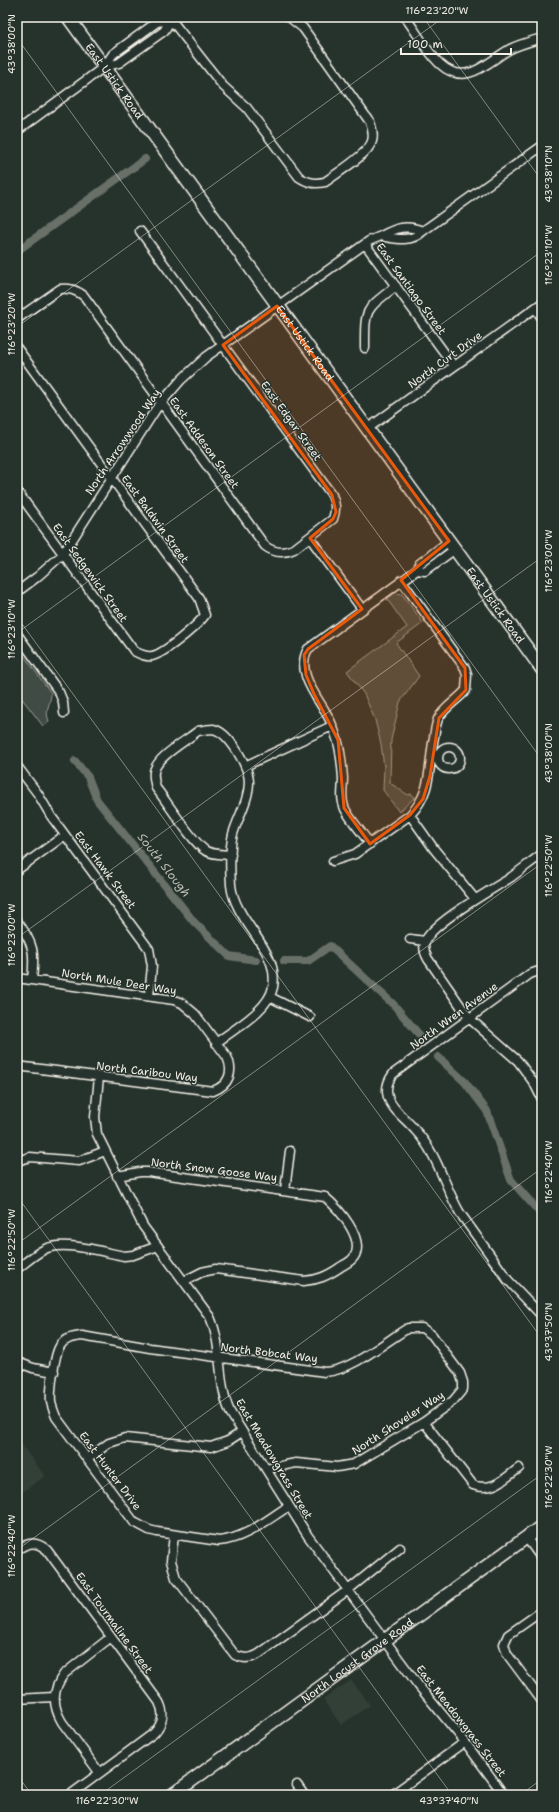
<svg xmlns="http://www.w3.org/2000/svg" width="559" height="1812" font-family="'Shantell Sans',sans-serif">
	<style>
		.built { fill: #333f39 }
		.green { fill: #414b45; stroke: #9a9e96 }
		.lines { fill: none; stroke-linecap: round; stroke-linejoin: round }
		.canal { stroke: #676f68; stroke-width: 8 }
		.minor-casing { stroke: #f4f1e8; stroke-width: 11 }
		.secondary-casing { stroke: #f4f1e8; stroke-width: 15 }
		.minor { stroke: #26332d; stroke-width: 8 }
		.secondary { stroke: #26332d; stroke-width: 12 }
		.marked { fill: #e8590c; fill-opacity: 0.2; stroke: #e8590c; stroke-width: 3; stroke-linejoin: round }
		.ticks { fill: none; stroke: #f4f1e8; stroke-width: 1; stroke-opacity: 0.45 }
		.labels { text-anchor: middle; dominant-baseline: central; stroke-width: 3; stroke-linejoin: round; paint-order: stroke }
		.street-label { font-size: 11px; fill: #f4f1e8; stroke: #26332d }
		.water-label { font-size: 12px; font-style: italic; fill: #bcbdb5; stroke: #26332d }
		.neatline { fill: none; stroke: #f4f1e8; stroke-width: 1.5 }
		.ticks-label { font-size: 10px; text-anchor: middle; fill: #f4f1e8 }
	</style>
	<rect width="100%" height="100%" fill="#26332d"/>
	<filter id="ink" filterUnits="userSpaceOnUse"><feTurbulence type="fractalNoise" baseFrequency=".025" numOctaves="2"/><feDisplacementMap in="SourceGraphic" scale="8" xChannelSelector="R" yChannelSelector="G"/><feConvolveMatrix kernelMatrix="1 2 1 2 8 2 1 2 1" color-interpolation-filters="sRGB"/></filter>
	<g filter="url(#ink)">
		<path class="built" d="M17,1439L45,1476L17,1496Z
			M351,1680L370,1705L341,1725L323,1700Z"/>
		<path class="green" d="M395,593L402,594L423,623L396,643L419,676L400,702L391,740L390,783L408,795L411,794L415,797L399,812L383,790L384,767L381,744L375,720L364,694L347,671L407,627L387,599Z
			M17,646L51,693C51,704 44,710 49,721L43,726L17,692Z"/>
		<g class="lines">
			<path class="canal" d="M17,251L145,159
				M75,761L88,777L97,800L194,922L229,956L256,960
				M284,961H308L330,946L394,1005L422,1038
				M438,1057L465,1082L487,1111L511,1180L542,1215"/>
			<defs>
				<path id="minor" d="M169,17L223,86L247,108L299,177C308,183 314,184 325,182C337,173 369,154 372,141C374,135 372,128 370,122L303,28L289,17
					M405,17C416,31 427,52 440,64C466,88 487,62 510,49C520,44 532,41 542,38
					M17,131L104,67L119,63L164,31L171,20L157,22L113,54L104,67
					M423,231C406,224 396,228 381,236C396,239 411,243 423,231L542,146
					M365,244L454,366
					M535,308L542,318
					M17,319L60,289C70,288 76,290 84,296L265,546C274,553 283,554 294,549L333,519C336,510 336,504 332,495L140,231
					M17,348L199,598L205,615C198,625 164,654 152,656C145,657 140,654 134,651L17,491
					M365,348C365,308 364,311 396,286
					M367,429L542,303
					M310,538L362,609
					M449,541L419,564L417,570L425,571L455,549
					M17,592L37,577L63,554L156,409L181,380L206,357L369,241L381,236
					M17,634L59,692L63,702L64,713
					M438 758a11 11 0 1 1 22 0a11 11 0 1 1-22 0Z
					M17,766L38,794L51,816L149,949L152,966L149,996
					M245,766L332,726
					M410,815L434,849L475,899
					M370,844C362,832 351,821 345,809C340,799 343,788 343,778C342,765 341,751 337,739C334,729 330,719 325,711C314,693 296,670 308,649L417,570
					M542,854C531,862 521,870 510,878C493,889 430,924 425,942C423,948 425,954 428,959L469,1018L518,1061L534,1083L542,1099
					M333,861L355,854L410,815C433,791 428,766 434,737C435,731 436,724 438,719C444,707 458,700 466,690L467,674L465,668L401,580
					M17,870L65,835
					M17,921C34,944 35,952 32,980
					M410,939L425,941
					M542,970L530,974L393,1074C388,1081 385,1088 388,1097C392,1110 407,1120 415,1130C438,1154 444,1186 460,1213L508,1280L542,1316
					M17,978L174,1000L182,1003L195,1014L227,1057C234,1072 229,1085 213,1091L17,1066
					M270,997L310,1017
					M216,1043C234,1029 269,1010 273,987C280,949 235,923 231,885C230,869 229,850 233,834C238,817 249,800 249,782C249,767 229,732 213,729C208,729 203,730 198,731C186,741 156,757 154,772C153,778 155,783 156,788C168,803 192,842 206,851C214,855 222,854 231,855
					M99,1077L95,1117L97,1134L143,1226L210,1317C223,1347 217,1383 230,1412L308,1536L418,1685L465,1742L504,1795
					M17,1161L30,1157L79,1161L105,1151
					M117,1176L140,1172H148L325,1197C338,1208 366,1239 354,1257C351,1262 343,1265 339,1268C327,1276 318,1280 304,1281L216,1269L202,1272L184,1281
					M285,1190L290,1151
					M17,1269C26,1262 35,1254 45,1249C64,1240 103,1252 124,1256L133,1255L158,1246
					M17,1362L33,1368L54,1372
					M424,1422L473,1485C493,1492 504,1479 519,1468
					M87,1459L109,1443L125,1438L211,1447L228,1441L242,1432
					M266,1469L296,1463L337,1467L354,1464L424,1422L453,1401L463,1389V1382L460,1373L432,1335L422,1328H408C385,1342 351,1371 325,1372L150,1348L82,1336C73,1337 65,1338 60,1346C54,1355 50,1391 51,1402C52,1407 54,1412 56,1417L134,1522L149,1530L157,1532L219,1541C245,1539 268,1519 289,1506
					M174,1535L171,1561L176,1578L235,1655C244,1659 250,1659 259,1654L348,1590L400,1548
					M526,1537L542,1559
					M17,1550C28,1542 36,1541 47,1550L159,1702C165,1714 163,1723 154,1733L70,1795
					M542,1611L508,1635L504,1644L507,1654L542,1701
					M17,1699L54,1697
					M99,1772L62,1722C52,1705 52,1690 64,1674L111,1637
					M297,1785L304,1795
					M392,1795L465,1742"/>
				<g id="secondary">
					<path id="s1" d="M68,17L542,669"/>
					<path id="s2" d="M172,1795L542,1526"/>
				</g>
			</defs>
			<use href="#minor" class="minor-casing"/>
			<use href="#secondary" class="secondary-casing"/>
			<use href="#minor" class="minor"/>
			<use href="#secondary" class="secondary"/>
		</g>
	</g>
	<path class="marked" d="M277,306L449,541L401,580L465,668L466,690L439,718L430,776L423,799L410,815L370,844L344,808L338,740L314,694L306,675L304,655L308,649L362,609L310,538L333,519L336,512L332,495L223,345Z"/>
	<path class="ticks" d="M423,17L542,181M17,22L23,17M17,38L542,760M17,327L444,17M17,617L542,1339M17,633L542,251M17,938L542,557M17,1196L452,1795M17,1244L542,863M17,1550L542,1168M17,1775L32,1795M100,1795L542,1474M520,1795L542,1779"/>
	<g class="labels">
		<g class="street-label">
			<text stroke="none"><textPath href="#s1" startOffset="79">East Ustick Road</textPath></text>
			<text transform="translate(411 289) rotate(54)">East Santiago Street</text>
			<text stroke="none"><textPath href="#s1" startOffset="403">East Ustick Road</textPath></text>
			<text transform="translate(445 360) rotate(-36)">North Curt Drive</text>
			<text transform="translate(291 421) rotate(54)">East Edgar Street</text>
			<text transform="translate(123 442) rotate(-56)">North Arrowwood Way</text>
			<text transform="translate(204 443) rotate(54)">East Addeson Street</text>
			<text transform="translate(155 519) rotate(54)">East Baldwin Street</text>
			<text transform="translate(90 573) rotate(54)">East Sedgewick Street</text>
			<text stroke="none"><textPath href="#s1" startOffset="727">East Ustick Road</textPath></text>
			<text transform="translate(105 870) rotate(53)">East Hawk Street</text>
			<text transform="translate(119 982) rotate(9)">North Mule Deer Way</text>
			<text transform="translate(454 1016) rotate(-36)">North Wren Avenue</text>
			<text transform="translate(147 1072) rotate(7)">North Caribou Way</text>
			<text transform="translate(214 1170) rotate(7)">North Snow Goose Way</text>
			<text transform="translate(269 1353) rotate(7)">North Bobcat Way</text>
			<text transform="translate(398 1423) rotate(-33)">North Shoveler Way</text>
			<text transform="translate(274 1459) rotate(59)">East Meadowgrass Street</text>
			<text transform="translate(110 1471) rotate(53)">East Hunter Drive</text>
			<text transform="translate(114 1623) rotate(54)">East Tourmaline Street</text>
			<text stroke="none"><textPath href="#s2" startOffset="229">North Locust Grove Road</textPath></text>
			<text transform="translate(461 1721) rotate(52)">East Meadowgrass Street</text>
		</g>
		<g class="water-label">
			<text transform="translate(164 865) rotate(52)">South Slough</text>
		</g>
	</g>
	<rect width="559" height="1812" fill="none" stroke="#26332d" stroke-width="44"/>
	<path d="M401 48v6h110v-6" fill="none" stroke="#f4f1e8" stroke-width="2"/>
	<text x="407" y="48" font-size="12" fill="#f4f1e8" stroke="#26332d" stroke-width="3" paint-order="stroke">100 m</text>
	<rect x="22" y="22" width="515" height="1768" class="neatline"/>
	<g class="ticks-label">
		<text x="437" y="14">116°23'20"W</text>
		<text transform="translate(11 44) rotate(-90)" y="4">43°38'00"N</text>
		<text transform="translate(548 174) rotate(-90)" y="4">43°38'10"N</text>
		<text transform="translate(548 255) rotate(-90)" y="4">116°23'10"W</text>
		<text transform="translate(11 324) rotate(-90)" y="4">116°23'20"W</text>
		<text transform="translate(548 561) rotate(-90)" y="4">116°23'00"W</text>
		<text transform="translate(11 629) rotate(-90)" y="4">116°23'10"W</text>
		<text transform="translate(548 753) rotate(-90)" y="4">43°38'00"N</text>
		<text transform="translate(548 866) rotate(-90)" y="4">116°22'50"W</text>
		<text transform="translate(11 935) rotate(-90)" y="4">116°23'00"W</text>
		<text transform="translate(548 1172) rotate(-90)" y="4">116°22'40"W</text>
		<text transform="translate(11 1240) rotate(-90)" y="4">116°22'50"W</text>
		<text transform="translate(548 1332) rotate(-90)" y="4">43°37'50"N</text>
		<text transform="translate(548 1477) rotate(-90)" y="4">116°22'30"W</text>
		<text transform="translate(11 1546) rotate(-90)" y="4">116°22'40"W</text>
		<text x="107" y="1804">116°22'30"W</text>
		<text x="449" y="1804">43°37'40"N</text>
	</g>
</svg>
